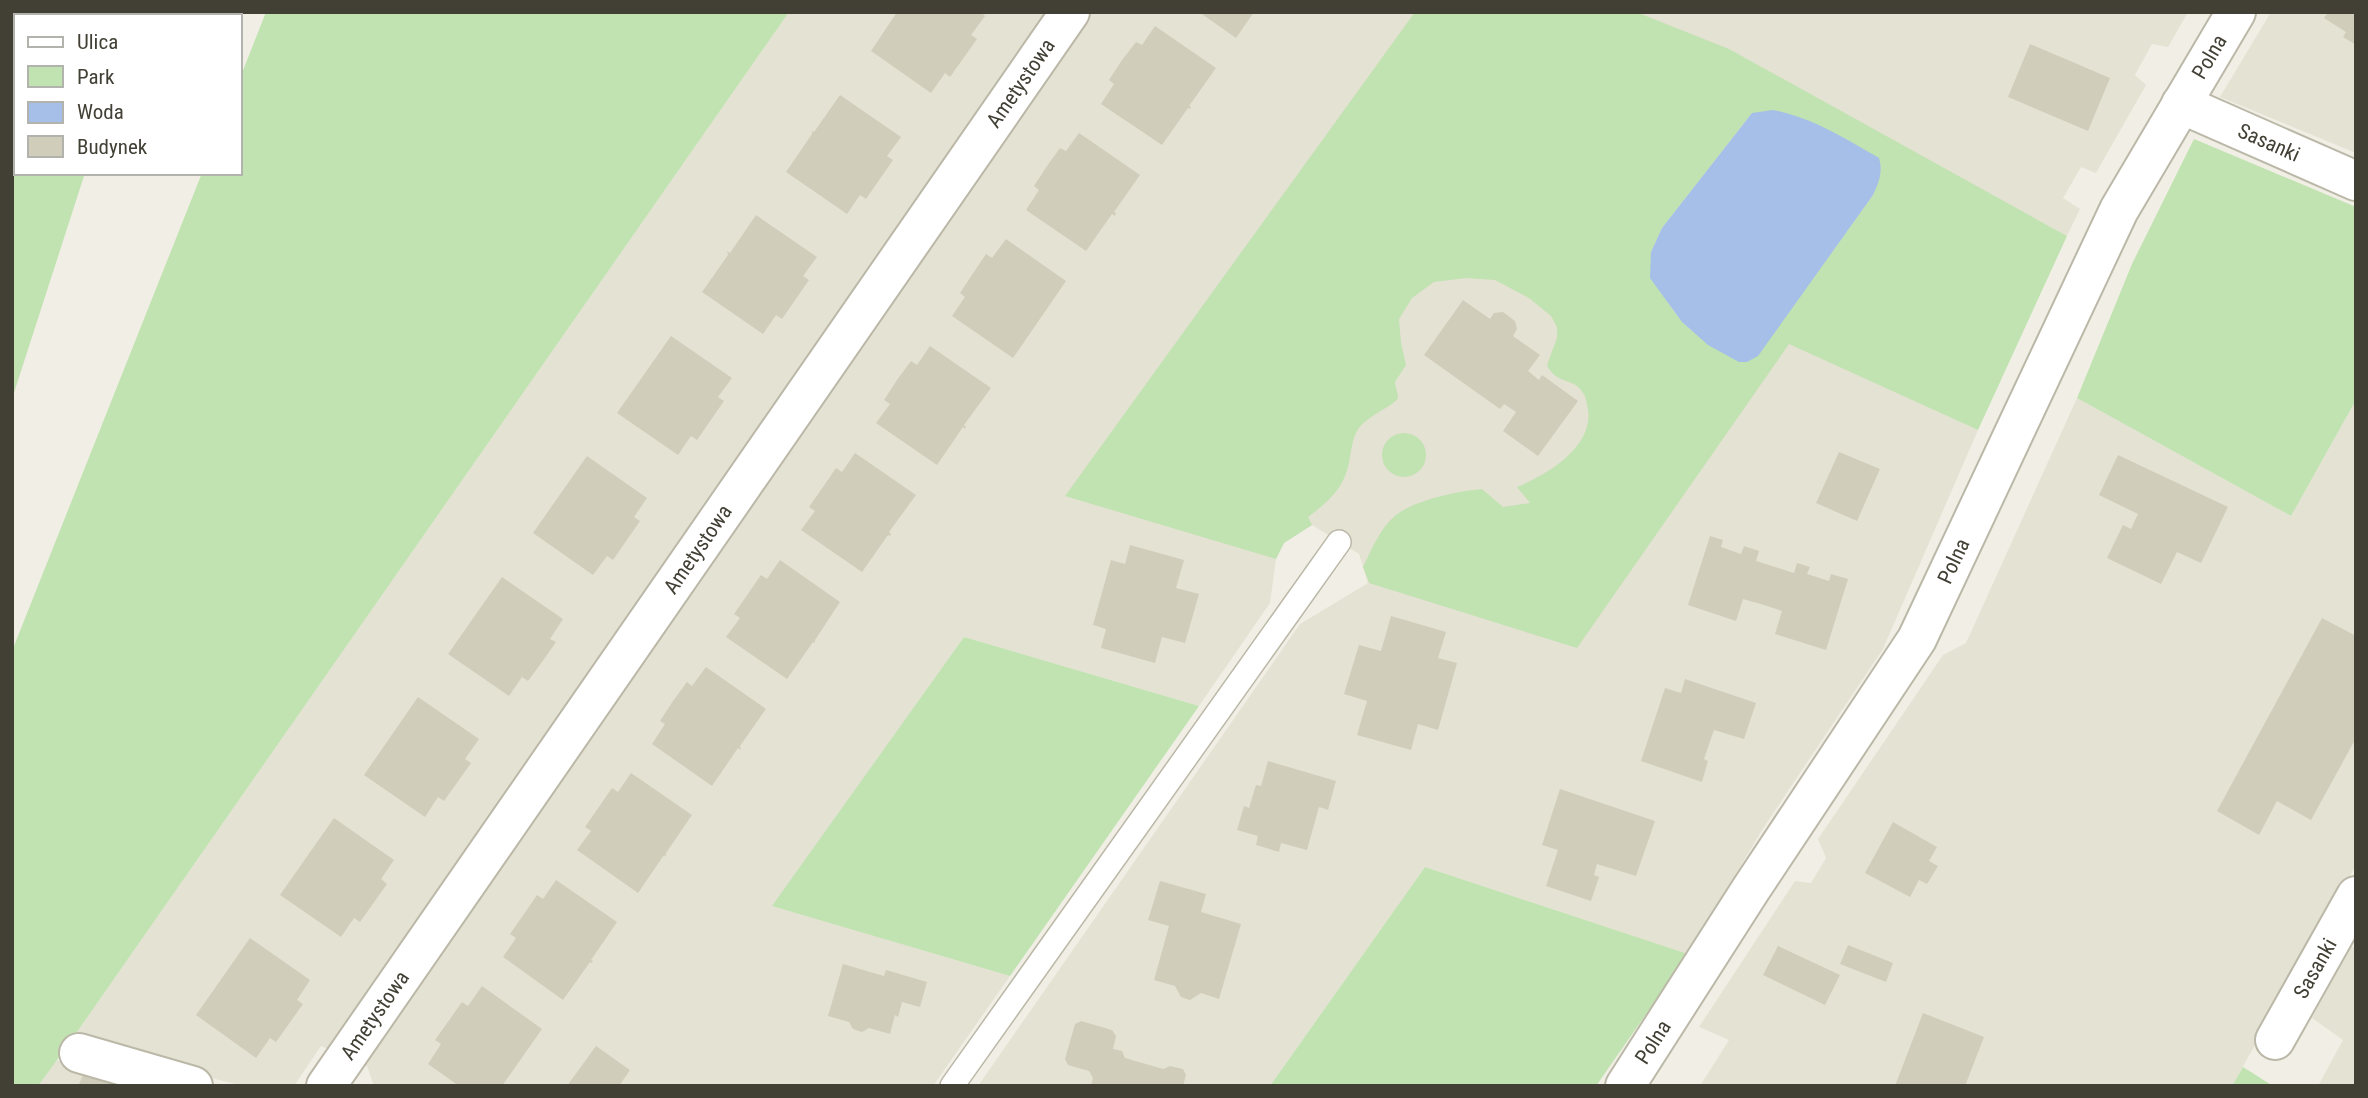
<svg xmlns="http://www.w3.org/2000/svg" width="2368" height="1098" font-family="'Roboto Condensed',sans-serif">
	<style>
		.residential { fill: #e4e2d3 }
		.green { fill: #c1e2b1; fill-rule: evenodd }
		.water { fill: #a5bfe9 }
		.building { fill: #d1cdbb }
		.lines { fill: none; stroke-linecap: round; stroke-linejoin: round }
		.service-casing { stroke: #bbb8a8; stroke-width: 26 }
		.minor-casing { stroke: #bbb8a8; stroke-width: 42 }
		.service { stroke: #fff; stroke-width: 23 }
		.minor { stroke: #fff; stroke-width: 38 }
		.labels { text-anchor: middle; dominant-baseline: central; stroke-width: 5; stroke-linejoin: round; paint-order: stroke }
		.street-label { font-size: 21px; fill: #424035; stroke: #fff }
	</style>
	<rect width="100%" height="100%" fill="#f1efe5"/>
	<path class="residential" d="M789,12H2188L2168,47L2152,44L2135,75L2146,85L2096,173L2081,167L2063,198L2080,209L2067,236L1920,156L1789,343L1978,430L1883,649L1762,830L1688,954L1425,867L1270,1086H978L1300,624L1368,583L1359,554L1312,525L1284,543L1276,559L1270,603L1199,706L964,637L773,906L1010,976L933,1086H374L367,1066L321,1046L294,1086H243L70,1042Z
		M2271,12H2356V153L2220,97Z
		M2077,398L2291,516L2356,400V865L2232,1086H1700L1729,1040L1699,1027L1795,881L1811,883L1826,858L1818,839L1943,655L1966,643Z
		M2351,946L2356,949V1086H2318L2343,1040L2312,1018Z
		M56,1060L148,1086H38Z"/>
	<path class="green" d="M12,12H136L135,16H16V173H85L12,399Z
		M266,12H789L70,1042L38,1086H12V651L202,173H240V78Z
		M1415,12H1636L1729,49L2067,236L1978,430L1789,344L1577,648L1369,583L1363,567C1372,549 1380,528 1396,515C1415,500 1458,491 1482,489L1503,507L1530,503L1517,487C1547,475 1594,447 1588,409C1586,401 1586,395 1580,389C1572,379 1555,383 1547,365L1557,338V327L1551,316L1529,298L1495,280L1466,278L1434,282L1412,298L1399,319L1401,343L1406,365L1395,382C1395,386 1398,393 1398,398C1397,404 1364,417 1357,431C1351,442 1351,456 1348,467C1342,490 1327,503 1308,517L1312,525L1284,543L1276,559L1065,496ZM1752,113L1873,195L1758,355L1747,362C1716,348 1682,332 1667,299C1660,284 1656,267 1651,252L1662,228Z
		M2194,139L2356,207V400L2291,516L2077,398L2132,264Z
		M1382 455a22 22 0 1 1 44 0a22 22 0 1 1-44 0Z
		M964,637L1199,706L1010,976L772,906Z
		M1425,867L1688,954L1596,1086H1270Z
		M2243,1067L2273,1086H2232Z"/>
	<path class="water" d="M1773,110C1813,118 1844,138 1879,158C1883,172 1879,182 1873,195L1758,356L1747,362H1739L1708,345L1682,322L1650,278L1651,252L1662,228L1752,113Z"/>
	<path class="building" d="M897,12H980L985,16L971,35L977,39L950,77L945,73L931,93L871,51Z
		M1199,12H1254L1236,38Z
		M2328,12H2356V45L2343,37L2346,32L2324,18Z
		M1155,26L1216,68L1189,106L1191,107L1190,109L1188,108L1162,145L1101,104L1114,84L1109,80L1122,60L1136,42L1142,45Z
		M2030,44L2110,78L2088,131L2008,97Z
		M840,95L901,137L887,156L893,160L866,199L860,195L847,214L786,172L812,134V131L814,132Z
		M1079,133L1140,175L1114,212L1116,213L1115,216L1112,214L1086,251L1026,210L1039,190L1034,186L1047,166L1060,148L1066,151Z
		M756,215L817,257L803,276L809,280L782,319L776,315L763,334L702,292L728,255L727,251L730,253Z
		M1006,239L1066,281L1013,358L952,316L965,297L960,293L986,254L992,258Z
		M1463,300L1490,319L1494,313L1503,312L1515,321L1517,329L1513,336L1540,355L1528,371L1539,380L1542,375L1578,401L1538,456L1503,431L1516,412L1504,404L1500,409L1424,355Z
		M671,336L732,378L718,397L724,401L697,440L691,436L678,455L617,413Z
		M930,346L991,388L964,425L966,427L965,429L963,427L937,465L876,423L890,404L884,400L897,380L911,361L917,365Z
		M1839,452L1880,469L1857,521L1816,503Z
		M855,453L916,495L889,532L891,534L890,536L888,535L862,572L801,530L815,511L809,507L823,487L836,468L842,472Z
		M2118,455L2228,507L2201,563L2177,552L2161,584L2107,558L2123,525L2131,529L2138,514L2099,495Z
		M587,456L647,498L634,517L640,521L613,560L607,556L593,575L533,533Z
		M1710,536L1723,540L1721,547L1741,554L1744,546L1759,551L1756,561L1794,573L1797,563L1810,567L1807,574L1829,581L1831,574L1848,579L1826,650L1775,634L1782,611L1764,605L1743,599L1736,621L1688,605Z
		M1130,545L1184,560L1176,588L1199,594L1185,643L1162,637L1155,663L1101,648L1106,629L1093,625L1111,560L1125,564Z
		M780,560L840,602L815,640V643L813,642L787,679L726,637L740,618L734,614L761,575L767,579Z
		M502,577L563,619L550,639L556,642L542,662L528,681L522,677L509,696L448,654Z
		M1391,616L1446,632L1438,658L1457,663L1438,730L1418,724L1411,750L1357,735L1367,701L1344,694L1359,645L1381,651Z
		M2322,618L2356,636V738L2311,820L2277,801L2259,835L2217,811Z
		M706,667L766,709L740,746L741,750L738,748L712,786L652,744L665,724L660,721L673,701L687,682L692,686Z
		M1685,679L1756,703L1744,739L1714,730L1704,759L1708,761L1702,782L1641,761L1665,688L1681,693Z
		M418,697L479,739L465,759L471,763L444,801L438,797L425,817L364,775Z
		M1268,761L1336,781L1328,810L1319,807L1307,850L1281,843L1279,852L1256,845L1258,836L1237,830L1244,806L1249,808L1256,785L1261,786Z
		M631,773L692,815L666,853V857L664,855L638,893L577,850L591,831L585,827L612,788L618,792Z
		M1560,789L1655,821L1636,876L1597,864L1594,875L1599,877L1591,901L1546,886L1558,850L1542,845Z
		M334,818L394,860L381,879L387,884L360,922L354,918L341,937L280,895Z
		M1893,822L1937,847L1929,861L1938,866L1927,884L1919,880L1910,897L1865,873Z
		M556,880L617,922L591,960L593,961L592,963L590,962L563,1000L503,957L516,938L510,934L524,914L537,895L543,899Z
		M1160,881L1206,894L1201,912L1241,924L1219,999L1201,993L1190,1000L1181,997L1175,986L1154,980L1169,926L1148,920Z
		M250,938L310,980L297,1000L303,1004L276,1042L270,1038L256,1058L196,1015Z
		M1848,945L1893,963L1886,982L1840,964Z
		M1778,946L1840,975L1825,1005L1763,975Z
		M843,964L884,976L886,970L927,982L920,1007L902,1002L898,1017L895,1015L890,1034L869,1028L862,1032L853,1029L849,1022L828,1016Z
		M482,986L542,1029L502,1086H459L428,1064L441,1044L435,1040L462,1002L468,1006Z
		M1923,1013L1984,1037L1965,1086H1895Z
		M1081,1021L1112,1030L1116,1036L1113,1049L1122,1051L1125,1058L1163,1069L1170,1066L1183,1069L1186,1075L1183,1086H1091L1093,1078L1089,1071L1068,1065L1065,1059L1075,1024Z
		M596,1046L630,1070L619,1086H567Z
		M86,1069L126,1086H78Z"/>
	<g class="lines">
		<defs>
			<path id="service" d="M952,1086L1339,542"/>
			<g id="minor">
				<path id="s1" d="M2181,104L2356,181"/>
				<path id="s2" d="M2275,1040L2356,896"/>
				<path d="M79,1053L193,1086"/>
				<path id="s3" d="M326,1086L1070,12"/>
				<path id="s4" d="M1625,1086L1751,889L1917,639L2119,210L2236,12"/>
			</g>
		</defs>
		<use href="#service" class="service-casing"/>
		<use href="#minor" class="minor-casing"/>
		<use href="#service" class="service"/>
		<use href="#minor" class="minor"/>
	</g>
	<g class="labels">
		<g class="street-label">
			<text stroke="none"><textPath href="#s4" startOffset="1186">Polna</textPath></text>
			<text stroke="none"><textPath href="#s3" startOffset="1220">Ametystowa</textPath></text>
			<text stroke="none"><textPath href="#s1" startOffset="96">Sasanki</textPath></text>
			<text stroke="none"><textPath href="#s3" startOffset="653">Ametystowa</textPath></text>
			<text stroke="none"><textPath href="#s4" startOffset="620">Polna</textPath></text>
			<text stroke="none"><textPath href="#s2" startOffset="82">Sasanki</textPath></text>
			<text stroke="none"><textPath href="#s3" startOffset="86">Ametystowa</textPath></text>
			<text stroke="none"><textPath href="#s4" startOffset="52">Polna</textPath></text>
		</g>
	</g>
	<rect width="2368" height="1098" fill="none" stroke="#424035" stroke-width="28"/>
	<rect x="14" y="14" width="228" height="161" fill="#ffffff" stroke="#b3b3ae" stroke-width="2"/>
	<rect x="28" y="37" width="35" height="10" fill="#ffffff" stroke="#b3b3ae" stroke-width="2"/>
	<text x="77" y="49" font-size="21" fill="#424035">Ulica</text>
	<rect x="28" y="66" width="35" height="21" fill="#c1e2b1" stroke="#b3b3ae" stroke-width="2"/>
	<text x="77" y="84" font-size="21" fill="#424035">Park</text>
	<rect x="28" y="102" width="35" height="21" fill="#a5bfe9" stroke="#b3b3ae" stroke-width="2"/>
	<text x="77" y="119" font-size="21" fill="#424035">Woda</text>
	<rect x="28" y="136" width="35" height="21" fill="#d1cdbb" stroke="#b3b3ae" stroke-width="2"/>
	<text x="77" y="154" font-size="21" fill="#424035">Budynek</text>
</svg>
